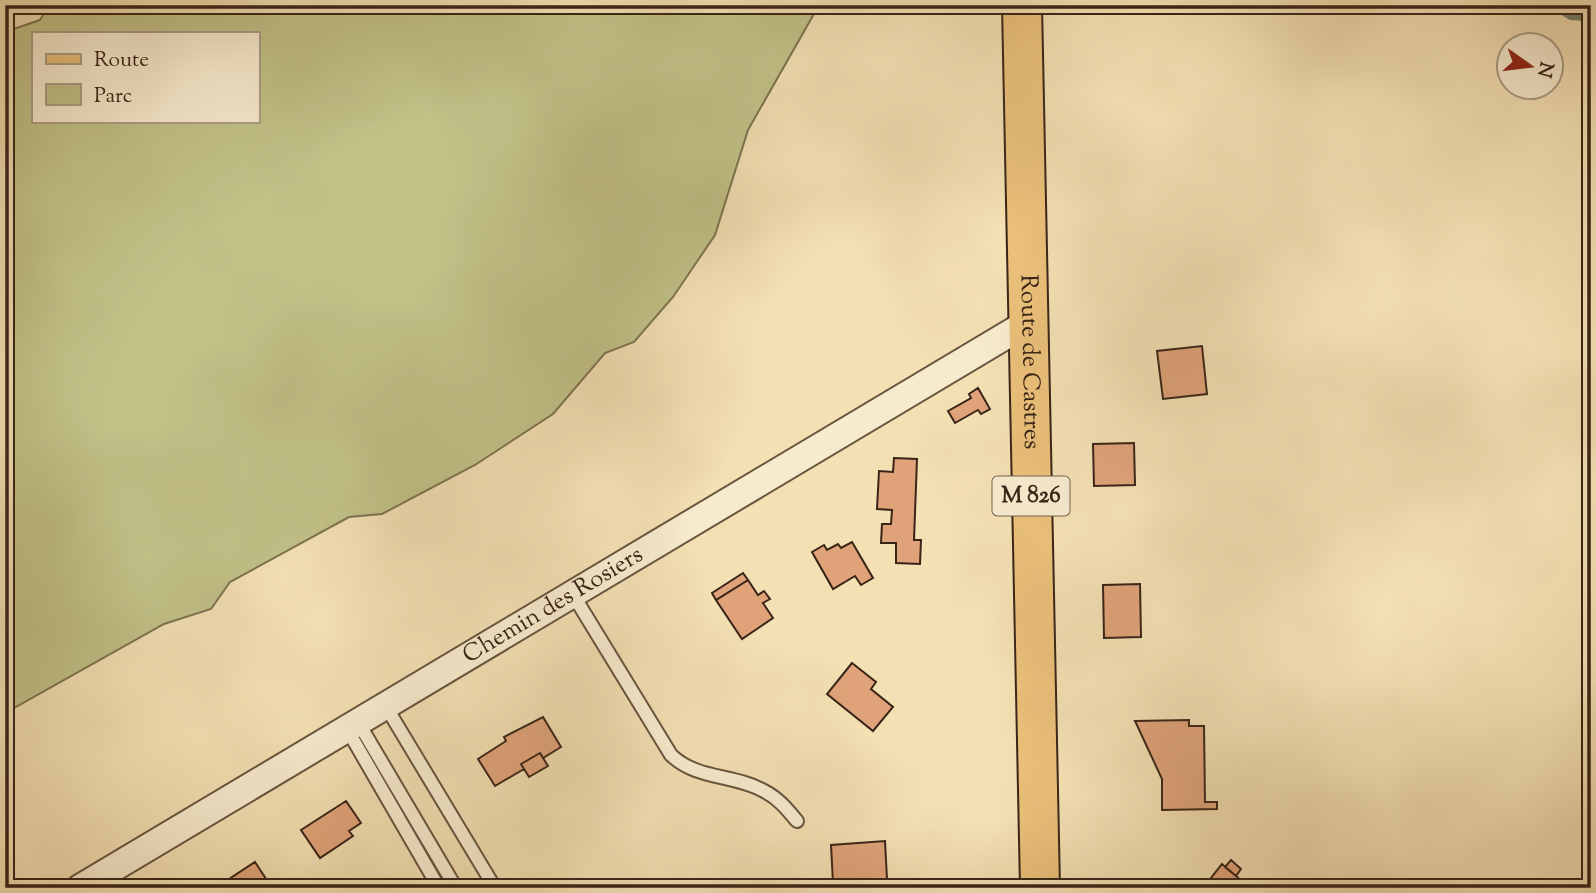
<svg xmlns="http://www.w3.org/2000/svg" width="1596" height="893" font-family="'Sorts Mill Goudy',serif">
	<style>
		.green { fill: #c1c188; stroke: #7d7350; stroke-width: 2; fill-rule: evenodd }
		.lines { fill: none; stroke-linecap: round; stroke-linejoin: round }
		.stream { stroke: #74806e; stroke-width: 8 }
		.building { fill: #e0a379; stroke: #392518; stroke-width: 2 }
		.service-casing { stroke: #68543f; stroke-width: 16 }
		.minor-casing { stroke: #68543f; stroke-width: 30 }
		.primary-casing { stroke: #392518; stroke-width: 42 }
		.service { stroke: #f7ebce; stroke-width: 12 }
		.minor { stroke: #f7ebce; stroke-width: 26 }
		.primary { stroke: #eac07a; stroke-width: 38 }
		.labels { text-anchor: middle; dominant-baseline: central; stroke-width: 5; stroke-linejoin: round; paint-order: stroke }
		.shield { fill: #f7ebce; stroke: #72604f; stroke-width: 2 }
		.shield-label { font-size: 23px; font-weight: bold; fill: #392518 }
		.street-label { font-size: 24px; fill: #392518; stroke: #f7ebce }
	</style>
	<rect width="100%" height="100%" fill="#f3e0b3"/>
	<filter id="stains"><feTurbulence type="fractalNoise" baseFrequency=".00286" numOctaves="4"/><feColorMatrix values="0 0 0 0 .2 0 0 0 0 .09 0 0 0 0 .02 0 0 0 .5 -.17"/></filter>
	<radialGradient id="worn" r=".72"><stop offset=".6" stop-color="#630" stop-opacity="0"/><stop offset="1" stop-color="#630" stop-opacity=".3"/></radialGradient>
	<path class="green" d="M49,5H819L748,130L715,235L673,297L634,342L605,353L553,414L475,465L382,514L349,517L230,582L211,609L164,624L5,713V32L40,20ZM33,33H257V121H33Z"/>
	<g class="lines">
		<path class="stream" d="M1553,5L1571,16L1586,17L1591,13"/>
	</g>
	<path class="building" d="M1202,346L1207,394L1163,399L1157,351Z
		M978,388L990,409L981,414L978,410L955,423L948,411L971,398L969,394Z
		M1134,443L1135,485L1094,486L1093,444Z
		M894,458L917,459L914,540H921L920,564L896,563V543H881L882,524H891L892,510L877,509L879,471L893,472Z
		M852,542L873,578L861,585L855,576L833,589L812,552L824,545L827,550L838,544L841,548Z
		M743,573L748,580L716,600L712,593Z
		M748,580L758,595L764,591L770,599L763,603L773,618L742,639L716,600Z
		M1140,584L1141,637L1104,638L1103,585Z
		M852,663L876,682L871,689L893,707L873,731L827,694Z
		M543,717L561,747L543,758L540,753L521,764L524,769L495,786L478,759L506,741L504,737Z
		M1189,720V726H1204L1205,802H1217V809L1162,810V779L1135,721Z
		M540,753L548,766L529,777L521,764Z
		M346,801L361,823L349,831L353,836L320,858L301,830Z
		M885,841L887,879L833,883L831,845Z
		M1231,860L1241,869L1236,876L1225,867Z
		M255,862L272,888H226L229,886L226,881Z
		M1222,864L1250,888H1235L1230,884L1227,888H1221L1211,878Z"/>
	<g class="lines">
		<defs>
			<path id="service" d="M572,593L671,755C697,780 734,774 764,791C778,798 787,809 797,821
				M385,705L495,888
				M358,722L456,888
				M347,729L439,888"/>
			<g id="minor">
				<path id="s1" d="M80,888L1027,323"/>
			</g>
			<g id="primary">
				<path id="s2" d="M1022,5L1040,888"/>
			</g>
		</defs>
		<use href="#service" class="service-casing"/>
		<use href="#minor" class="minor-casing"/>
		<use href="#primary" class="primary-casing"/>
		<use href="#service" class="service"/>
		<use href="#minor" class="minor"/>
		<use href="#primary" class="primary"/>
	</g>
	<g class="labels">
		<rect class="shield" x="992.5" y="476.5" width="77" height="39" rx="5"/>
		<g class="shield-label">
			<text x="1031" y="496">M 826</text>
		</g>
		<g class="street-label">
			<text stroke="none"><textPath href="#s2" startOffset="357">Route de Castres</textPath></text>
			<text stroke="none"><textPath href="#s1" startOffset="551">Chemin des Rosiers</textPath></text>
		</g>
	</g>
	<rect width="1596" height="893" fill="none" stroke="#f3e0b3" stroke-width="28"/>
	<rect x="7" y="7" width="1582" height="879" fill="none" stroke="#392518" stroke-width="3.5"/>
	<rect x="14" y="14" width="1568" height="865" fill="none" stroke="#392518" stroke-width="2"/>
	<rect x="32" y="32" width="228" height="91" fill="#f7ebce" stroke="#ab9c85" stroke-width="2"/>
	<rect x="46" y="54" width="35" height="10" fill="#eac07a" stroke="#ab9c85" stroke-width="2"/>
	<text x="94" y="66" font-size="21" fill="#392518">Route</text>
	<rect x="46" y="84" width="35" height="21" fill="#c1c188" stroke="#ab9c85" stroke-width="2"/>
	<text x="94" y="102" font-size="21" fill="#392518">Parc</text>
	<g transform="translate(1530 66) rotate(104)"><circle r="33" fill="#f7ebce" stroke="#ab9c85" stroke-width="2"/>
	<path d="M0-5L12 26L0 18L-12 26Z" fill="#8f2418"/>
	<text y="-10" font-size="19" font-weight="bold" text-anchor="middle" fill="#392518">N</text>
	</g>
	<rect width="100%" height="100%" filter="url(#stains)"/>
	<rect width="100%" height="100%" fill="url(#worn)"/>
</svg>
